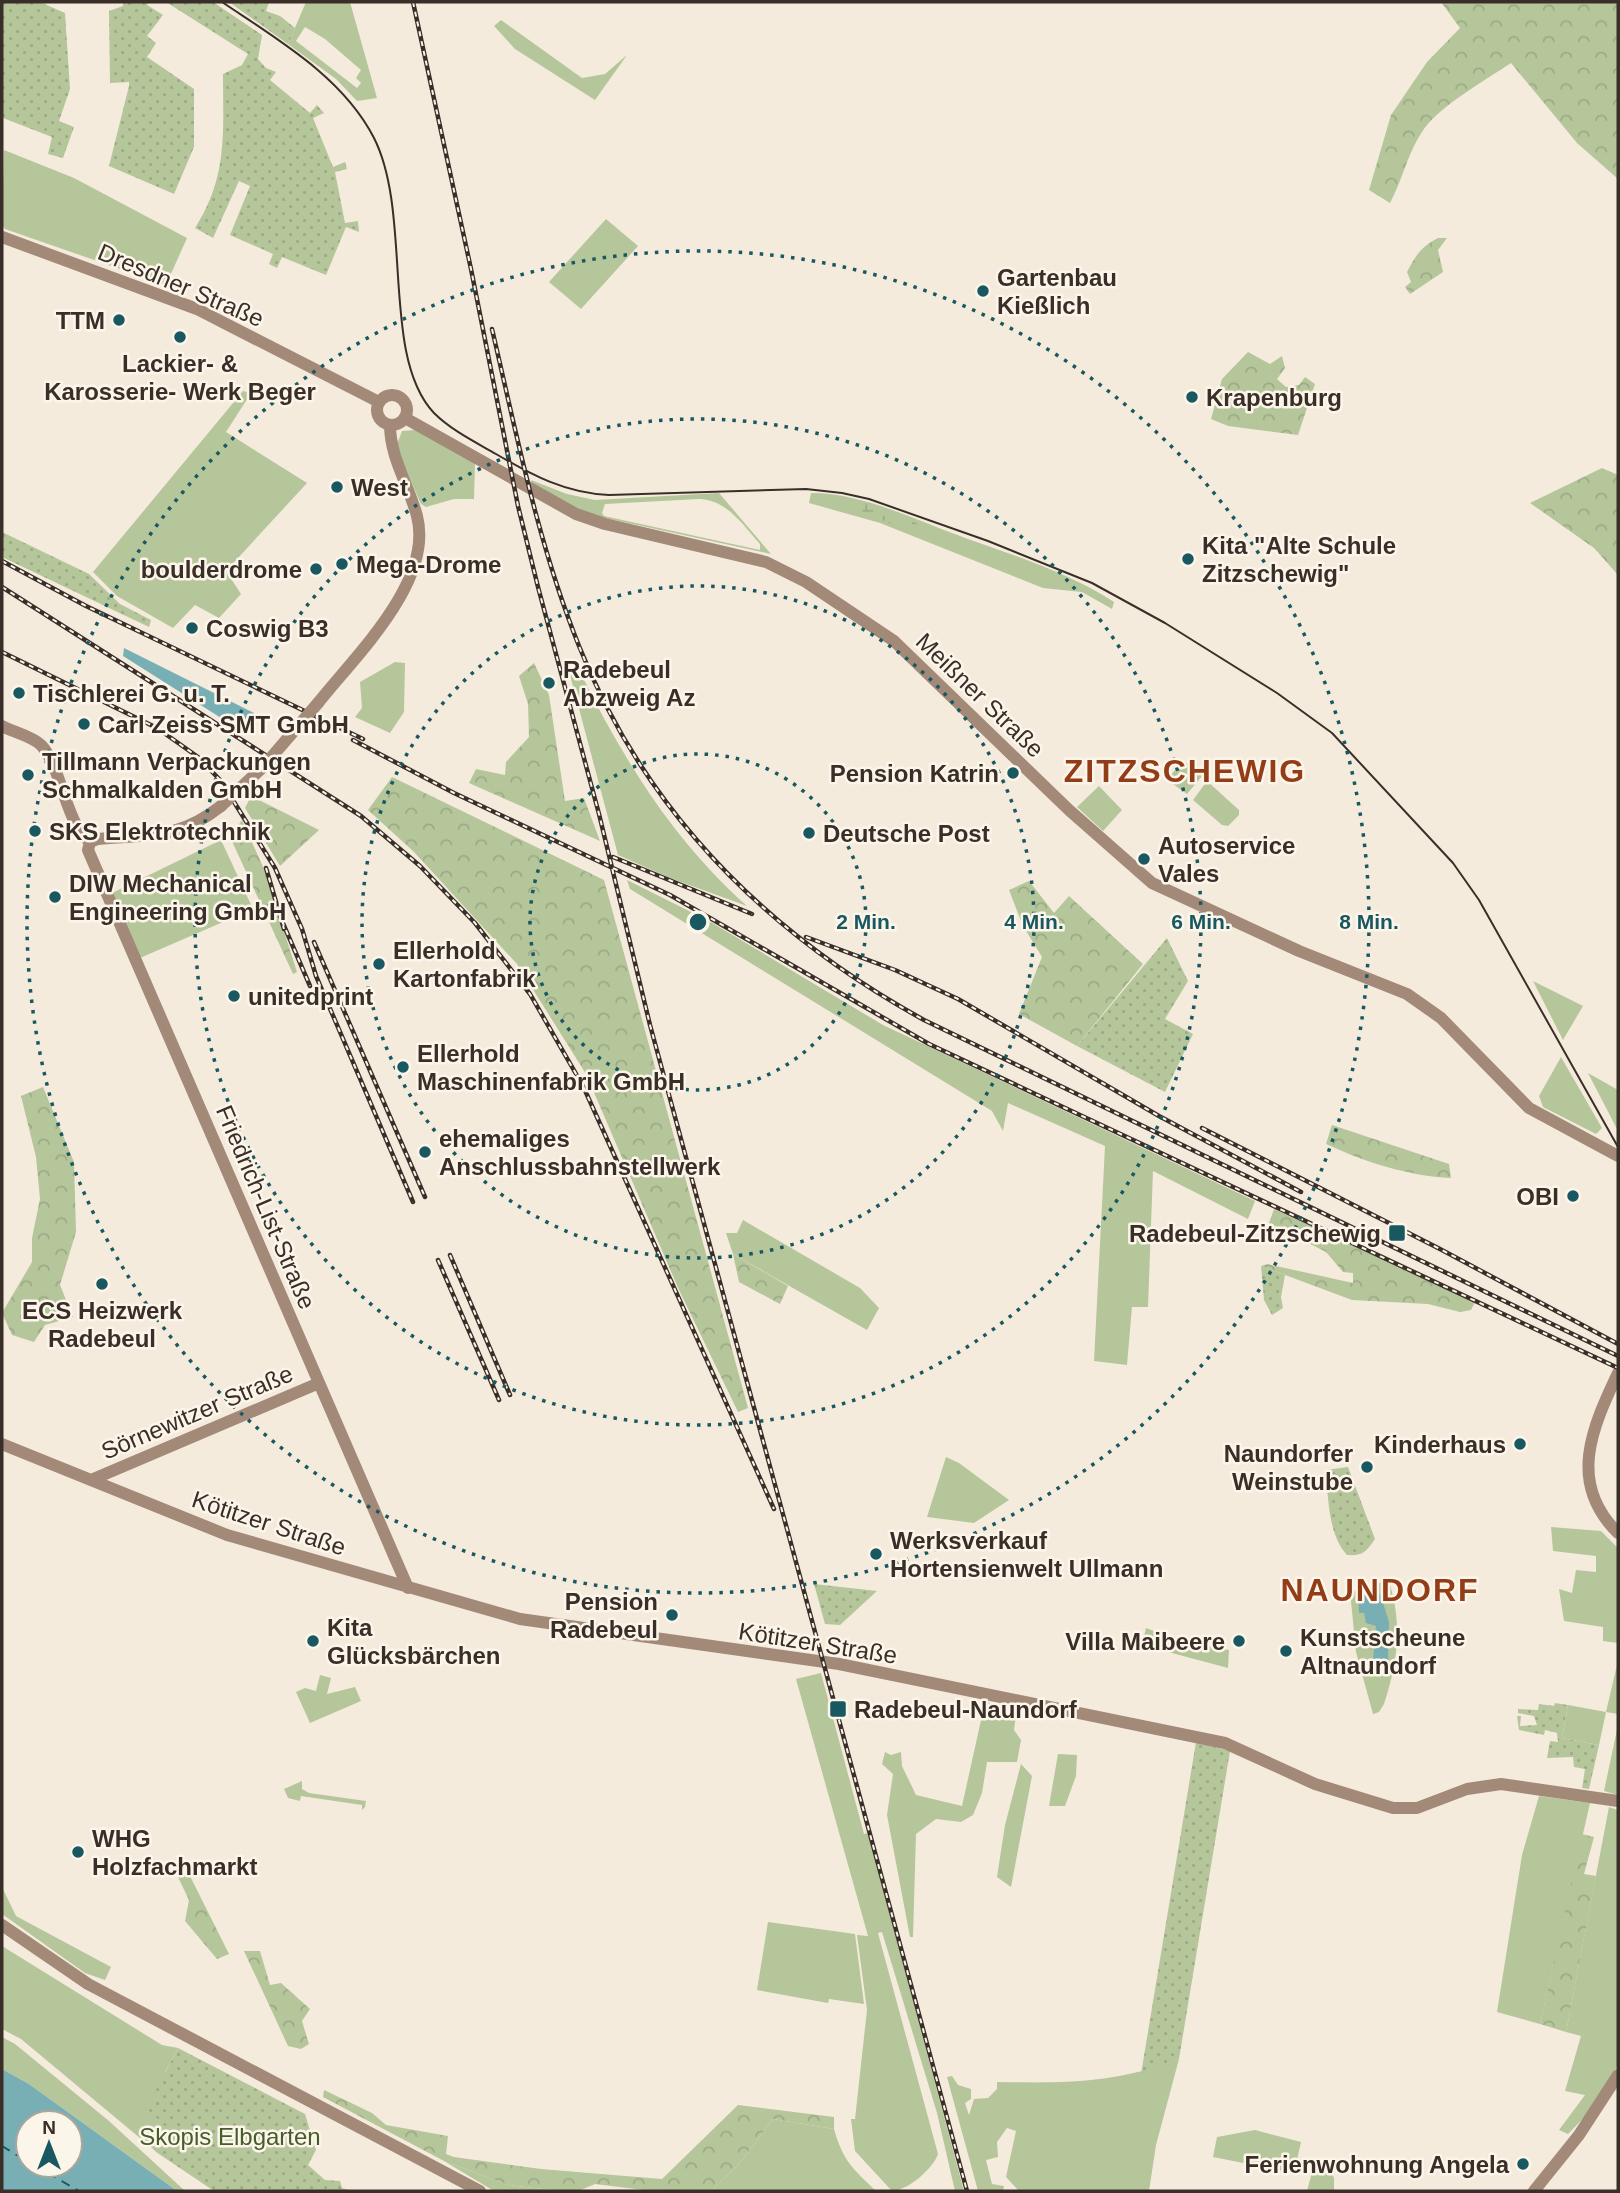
<svg xmlns="http://www.w3.org/2000/svg" width="1620" height="2193" font-family="Arial,sans-serif">
	<style>
		.grass { fill: #b5c69b; fill-rule: evenodd }
		.forest { fill: url(#forest-crowns) }
		.wetland { fill: url(#wetland-marsh) }
		.park { fill: url(#park-dots) }
		.water { fill: #78afb5; fill-rule: evenodd }
		.lines { fill: none; stroke-linecap: round; stroke-linejoin: round }
		.ferry { stroke: #195861; stroke-width: 2; stroke-dasharray: 9 7; stroke-linecap: butt }
		.secondary { stroke: #a38a78; stroke-width: 12 }
		.tram { stroke: #3a2f28; stroke-width: 2 }
		.rail-casing { stroke: #3a2f28; stroke-width: 4.5 }
		.rail { stroke: #fcf5ea; stroke-width: 2; stroke-dasharray: 5; stroke-linecap: butt }
		.secondary-bridge { stroke: #a38a78; stroke-width: 12 }
		.ring { fill: none; stroke: #195861; stroke-width: 3.5; stroke-dasharray: 3.5 7 }
		.poi-dot { fill: #195861; stroke: #fcf5ea; stroke-width: 2.5 }
		.labels { text-anchor: middle; dominant-baseline: central; stroke-width: 5; stroke-linejoin: round; paint-order: stroke }
		.poi-label { font-size: 24px; font-weight: bold; fill: #3a2f28; stroke: #fcf5ea; text-anchor: start }
		.street-label { font-size: 24px; fill: #3a2f28; stroke: #fcf5ea }
		.park-label { font-size: 24px; fill: #465c29; stroke: #fcf5ea }
		.district-label { font-size: 32px; font-weight: bold; letter-spacing: 2px; fill: #933c18; stroke: #fcf5ea }
		.centre { fill: #195861; stroke: #fcf5ea; stroke-width: 3.5 }
		.ring-label { font-size: 21px; text-anchor: middle; font-weight: bold; fill: #195861; stroke: #fcf5ea; stroke-width: 5; stroke-linejoin: round; paint-order: stroke }
	</style>
	<defs>
		<pattern id="forest-crowns" width="20" height="18" patternUnits="userSpaceOnUse" patternTransform="scale(1.75)"><rect width="20" height="18" fill="#b5c69b"/><path d="M2 6a3 3 0 1 1 6 0M12 15a3 3 0 1 1 6 0" fill="none" stroke="#9caa86"/></pattern>
		<pattern id="wetland-marsh" width="20" height="14" patternUnits="userSpaceOnUse" patternTransform="scale(1.75)"><rect width="20" height="14" fill="#b5c69b"/><path d="M1 5h8M5 5V1M11 12h8M15 12V8" fill="none" stroke="#9caa86"/></pattern>
		<pattern id="park-dots" width="8" height="8" patternUnits="userSpaceOnUse" patternTransform="scale(1.75)"><rect width="8" height="8" fill="#b5c69b"/><path d="M2 2h.1M6 6h.1" fill="none" stroke="#9caa86" stroke-width="1.8" stroke-linecap="round"/></pattern>
	</defs>
	<rect width="100%" height="100%" fill="#f5ebdd"/>
	<path class="grass" d="M306,2H350L377,98L357,101L336,79L288,44ZM305,27L325,39L361,70L356,78L361,83L357,88L296,41Z
		M501,20L582,78L605,74L627,55L595,100L515,49L494,26Z
		M4,150L74,178L187,238L166,285L5,229L2,225Z
		M606,219L638,246L581,309L549,282Z
		M243,391L251,393L226,432L307,483L226,571L241,594L219,618L195,605L173,628L117,596L93,572Z
		M415,430L475,463L474,499H454L426,507L421,504L396,447L402,431Z
		M531,480L567,494L595,500L719,493L771,554L605,518L580,510L533,486ZM699,499C727,500 742,524 760,544V550L604,516L602,513L605,504Z
		M811,493C862,493 913,519 960,536C1012,555 1068,572 1114,602L1112,609L1082,592L1043,588L880,523L809,503Z
		M395,662L405,663L404,712L390,733L355,717L362,708L360,682Z
		M580,672C623,759 673,840 747,906L670,878L618,855L570,675Z
		M1182,761L1200,771L1202,776L1187,794L1167,780Z
		M1207,781L1239,810V815L1228,826L1222,825L1193,800Z
		M1099,786L1122,810L1103,831L1077,807Z
		M221,840L253,909L140,958L110,894Z
		M627,880L709,921L883,1025L1255,1201L1248,1219L1153,1171L1148,1307H1132L1127,1365L1094,1361L1105,1146L1008,1103L1003,1131L992,1111L630,889Z
		M1533,981L1583,1006L1563,1040Z
		M1561,1057L1602,1128L1596,1134L1543,1107L1539,1096Z
		M1588,1073L1618,1090V1131Z
		M743,1220L860,1288L879,1308L867,1330L733,1254L726,1233H737Z
		M946,1457L959,1463L1009,1500L974,1523L927,1517Z
		M1551,1527L1601,1531L1618,1548V1643L1603,1641V1627L1564,1621L1559,1589L1572,1593L1576,1570L1596,1572V1556L1553,1551Z
		M1388,1579C1403,1622 1398,1661 1384,1704L1379,1712L1373,1714L1356,1652L1350,1591L1374,1590L1375,1585Z
		M1146,1628L1180,1641L1229,1650L1228,1668L1142,1645Z
		M1617,1665L1618,1714L1606,1712L1599,1745L1562,1738L1568,1705L1606,1712Z
		M821,1673L864,1834L868,1833L964,2191H955L937,2113L882,1932L878,1933L938,2154C933,2169 907,2191 892,2191L855,2151L851,2119H855L867,2010L857,1935L868,1936L796,1679Z
		M320,1675L331,1678L327,1694L355,1687L361,1701L310,1723L296,1692L305,1688L316,1691Z
		M985,1702L1017,1708L1014,1730L1021,1740L1017,1762H987L982,1793L973,1815L961,1822L936,1819L916,1834L913,1937H910L887,1815L893,1774L882,1764L885,1752L891,1755L901,1752L902,1766L916,1795L962,1806Z
		M1618,1725V1795L1604,1791Z
		M1058,1754L1077,1755L1076,1776L1065,1806H1049Z
		M1021,1764L1032,1776L1011,1887L997,1877L1005,1825Z
		M302,1781V1789L309,1793L366,1801L365,1807L362,1810V1805L301,1796L300,1801L288,1798L284,1789Z
		M1539,1796L1590,1803L1540,2024L1497,2012L1522,1855Z
		M1609,1807L1618,1810V2065L1596,2105L1568,2134L1559,2130L1585,2095L1565,2091L1581,2036L1566,2032Z
		M2,1887L16,1916L111,1967L105,1980L85,1973L2,1914Z
		M768,1922L855,1934L864,2004L829,1999L828,2003L757,1990Z
		M2,1946L162,2045L178,2048L165,2072L154,2115L167,2127L152,2148L21,2039L2,2029Z
		M2,2037L15,2044L109,2121L185,2191H177L29,2084L2,2069Z
		M1179,2059L1156,2145L1149,2191H1019L1006,2177L1016,2131L1007,2128L997,2142L998,2157L986,2160L992,2184L1004,2186L1003,2191H978L947,2077L952,2076L958,2085L971,2089V2099L965,2103L969,2115L974,2099L988,2098L997,2089V2082C1066,2083 1113,2084 1179,2059Z
		M773,2119L834,2129C843,2161 853,2169 876,2191H711L739,2164Z
		M1255,2130L1301,2142L1294,2173L1213,2157L1217,2137Z
		M444,2161L508,2185L561,2191H494Z
		M1315,2161L1328,2165L1334,2178V2191H1307Z"/>
	<path class="forest" d="M1441,2H1618V179L1577,143L1511,63C1486,80 1441,105 1424,129C1408,151 1403,179 1390,203L1369,190L1391,115L1427,62L1460,28Z
		M1438,238H1447L1438,250L1443,272L1410,294L1405,287L1411,282L1407,272C1415,256 1422,246 1438,238Z
		M1248,352L1270,364L1282,356L1285,368L1277,379L1286,387L1299,385L1305,377L1315,384L1298,435L1228,426L1211,419L1222,379Z
		M1602,468L1618,475V575L1594,548L1530,503Z
		M534,663L549,695L565,801L584,798L600,841L469,783L476,769L505,775L506,762L529,737L528,704L519,676Z
		M392,777L604,880L748,1408L738,1412L679,1290L586,1074L517,964L414,852L368,810Z
		M251,796L319,830L280,866L245,808Z
		M242,820L264,869L297,972L293,974L230,837Z
		M1029,881L1054,913L1069,896L1143,964L1077,1046L1019,1014L1042,957L1023,926L1009,890Z
		M43,1087L74,1162L76,1232L60,1285L73,1317L45,1325L34,1342L12,1335L2,1313L32,1262V1238L40,1199L36,1157L21,1096Z
		M1332,1125L1449,1164L1451,1178C1408,1176 1365,1162 1326,1144Z
		M1274,1209L1475,1302L1471,1310L1460,1312L1428,1304L1352,1300L1261,1266L1267,1264L1353,1283V1273L1343,1272L1326,1252L1269,1223Z
		M733,1254L788,1286L780,1304L739,1282Z
		M1582,1834L1594,1837L1584,1874L1596,1876L1566,2032L1540,2024Z
		M184,1864L229,1954L217,1959L185,1921L189,1900L176,1873Z
		M244,1951H260L270,1985L281,1983L310,2009L302,2021L309,2044L301,2049L288,2046Z
		M324,2090L372,2113L386,2125L448,2136L446,2154L454,2157L541,2169L662,2179L738,2105L834,2117V2129L773,2119L739,2164L711,2191H652L595,2184L578,2191H561L508,2185L444,2161L323,2097Z"/>
	<path class="wetland" d="M865,504L911,519L921,527L911,532L863,512L861,507Z"/>
	<path class="park" d="M2,2H40L65,13L70,89L59,121L74,127L63,158L48,154L52,137L3,118Z
		M123,2H149L147,5L163,15L147,36L156,43L147,57L194,89V147L174,194L109,166L129,86V82L110,83L109,11L123,6Z
		M166,2H213L262,35L258,59L266,68L276,72L270,80L310,113L317,105L324,113L313,118L333,167L345,162L347,169L335,172L345,223L358,221L359,232L346,227L326,275L282,257L277,268L269,264L273,254L230,235L250,186L239,181L213,238L195,228C228,177 223,132 223,74L242,65L248,54Z
		M229,2H269L266,11L280,16L295,28L288,44Z
		M2,532L89,574L120,604L151,620L149,627L2,557Z
		M1167,938L1188,981L1165,1019L1193,1034L1165,1092L1077,1046Z
		M1261,1266L1285,1275L1281,1297L1283,1308L1272,1315L1264,1300Z
		M1348,1467L1375,1539C1366,1552 1363,1556 1347,1555C1328,1535 1328,1496 1326,1470Z
		M814,1584L877,1591L840,1625L825,1624Z
		M1555,1703L1568,1705L1562,1738L1599,1745L1589,1789L1582,1788L1585,1769L1574,1767L1573,1757L1547,1758L1550,1741L1558,1742L1557,1733L1545,1730L1544,1735L1519,1730L1517,1716H1521L1520,1726L1537,1725L1534,1716L1518,1713V1709L1538,1710L1539,1704L1554,1706Z
		M1196,1742L1230,1751L1179,2059L1141,2074Z
		M178,2048L305,2114L316,2150L308,2165L325,2180L340,2181L342,2188L352,2191H214L156,2152L152,2148L166,2127L146,2108Z"/>
	<path class="water" d="M124,648L254,713L255,729L248,735L123,656Z
		M1358,1592L1380,1593L1389,1622L1388,1663H1375L1373,1660L1376,1626L1366,1623L1364,1613H1359Z
		M2,2069L29,2084L177,2191H2ZM70,2123V2165H28V2123Z"/>
	<g class="lines">
		<path class="ferry" d="M2,2146L28,2162
			M34,2165L79,2191"/>
		<path class="secondary" d="M2,237L197,309L379,402
			M377 410a15 15 0 1 1 30 0a15 15 0 1 1-30 0Z
			M405,418L576,514L605,524L766,562L806,582L894,641L1069,810L1152,883L1299,951L1407,994L1441,1018L1529,1108L1618,1156
			M318,703C355,656 434,582 417,516C409,485 390,458 390,425
			M2,726C13,732 32,736 41,745C62,767 65,823 90,842
			M90,842L88,850L408,1588
			M90,842L98,839C149,834 178,840 221,806
			M1618,1373C1592,1428 1567,1483 1618,1533
			M2,1444L227,1535L520,1619L839,1664L1225,1743L1315,1784L1393,1808H1417L1467,1789L1501,1784L1618,1801
			M91,1480L319,1383
			M2,1925L88,1984L480,2191
			M1534,2191L1579,2135L1618,2075"/>
		<path class="tram" d="M222,2C277,39 343,77 374,138C413,215 380,356 434,413C451,430 475,442 496,454C532,475 565,493 609,495L806,489L842,493L869,499L988,541L1092,583L1165,623L1277,693L1332,733L1453,863L1479,900L1618,1147"/>
		<defs>
			<path id="rail" d="M413,2L471,269L518,506L538,587L599,814L650,1025L967,2191
				M492,329C517,436 538,544 579,646C646,814 768,934 924,1020L1618,1356
				M2,561L86,606L363,739
				M2,587L361,816L420,866L475,923L530,994L583,1086L774,1509
				M2,652L157,728L198,757L221,781L275,868L302,929L316,976L413,1202
				M353,740L454,793L670,895L929,1044L1618,1368
				M613,857L752,914
				M266,868L284,929
				M282,921L310,986
				M806,937L895,970L958,999L1159,1116L1301,1192
				M314,942L425,1197
				M1202,1128L1440,1249L1618,1344
				M450,1255L510,1395
				M438,1260L499,1400"/>
		</defs>
		<use href="#rail" class="rail-casing"/>
		<use href="#rail" class="rail"/>
		<path class="secondary-bridge" d="M221,806L263,767L318,703"/>
	</g>
	<g class="ring">
		<circle cx="698" cy="922" r="168"/>
		<circle cx="698" cy="922" r="336"/>
		<circle cx="698" cy="922" r="503"/>
		<circle cx="698" cy="922" r="671"/>
	</g>
	<g class="poi-dot">
		<circle cx="983" cy="291" r="7"/>
		<circle cx="119" cy="320" r="7"/>
		<circle cx="180" cy="337" r="7"/>
		<circle cx="1192" cy="397" r="7"/>
		<circle cx="337" cy="487" r="7"/>
		<circle cx="1188" cy="559" r="7"/>
		<circle cx="342" cy="564" r="7"/>
		<circle cx="316" cy="569" r="7"/>
		<circle cx="192" cy="628" r="7"/>
		<circle cx="549" cy="683" r="7"/>
		<circle cx="19" cy="693" r="7"/>
		<circle cx="84" cy="724" r="7"/>
		<circle cx="1013" cy="773" r="7"/>
		<circle cx="28" cy="775" r="7"/>
		<circle cx="35" cy="831" r="7"/>
		<circle cx="809" cy="833" r="7"/>
		<circle cx="1144" cy="859" r="7"/>
		<circle cx="55" cy="897" r="7"/>
		<circle cx="379" cy="964" r="7"/>
		<circle cx="234" cy="996" r="7"/>
		<circle cx="403" cy="1067" r="7"/>
		<circle cx="425" cy="1152" r="7"/>
		<circle cx="1573" cy="1196" r="7"/>
		<rect x="1388" y="1224" width="18" height="18" rx="3.5"/>
		<circle cx="102" cy="1284" r="7"/>
		<circle cx="1520" cy="1444" r="7"/>
		<circle cx="1367" cy="1467" r="7"/>
		<circle cx="876" cy="1554" r="7"/>
		<circle cx="672" cy="1615" r="7"/>
		<circle cx="313" cy="1641" r="7"/>
		<circle cx="1239" cy="1641" r="7"/>
		<circle cx="1286" cy="1651" r="7"/>
		<rect x="829" y="1700" width="18" height="18" rx="3.5"/>
		<circle cx="78" cy="1852" r="7"/>
		<circle cx="1523" cy="2164" r="7"/>
	</g>
	<g class="labels">
		<g class="poi-label">
			<text x="997" y="277">Gartenbau<tspan x="997" dy="28">Kießlich</tspan></text>
			<text x="105" y="320" text-anchor="end">TTM</text>
			<text x="180" y="363" text-anchor="middle">Lackier- &amp;<tspan x="180" dy="28">Karosserie- Werk Beger</tspan></text>
			<text x="1206" y="397">Krapenburg</text>
			<text x="351" y="487">West</text>
			<text x="1202" y="545">Kita "Alte Schule<tspan x="1202" dy="28">Zitzschewig"</tspan></text>
			<text x="356" y="564">Mega-Drome</text>
			<text x="302" y="569" text-anchor="end">boulderdrome</text>
			<text x="206" y="628">Coswig B3</text>
			<text x="563" y="669">Radebeul<tspan x="563" dy="28">Abzweig Az</tspan></text>
			<text x="33" y="693">Tischlerei G. u. T.</text>
			<text x="98" y="724">Carl Zeiss SMT GmbH</text>
			<text x="42" y="761">Tillmann Verpackungen<tspan x="42" dy="28">Schmalkalden GmbH</tspan></text>
			<text x="999" y="773" text-anchor="end">Pension Katrin</text>
			<text x="49" y="831">SKS Elektrotechnik</text>
			<text x="823" y="833">Deutsche Post</text>
			<text x="1158" y="845">Autoservice<tspan x="1158" dy="28">Vales</tspan></text>
			<text x="69" y="883">DIW Mechanical<tspan x="69" dy="28">Engineering GmbH</tspan></text>
			<text x="393" y="950">Ellerhold<tspan x="393" dy="28">Kartonfabrik</tspan></text>
			<text x="248" y="996">unitedprint</text>
			<text x="417" y="1053">Ellerhold<tspan x="417" dy="28">Maschinenfabrik GmbH</tspan></text>
			<text x="439" y="1138">ehemaliges<tspan x="439" dy="28">Anschlussbahnstellwerk</tspan></text>
			<text x="1559" y="1196" text-anchor="end">OBI</text>
			<text x="1381" y="1233" text-anchor="end">Radebeul-Zitzschewig</text>
			<text x="102" y="1310" text-anchor="middle">ECS Heizwerk<tspan x="102" dy="28">Radebeul</tspan></text>
			<text x="1506" y="1444" text-anchor="end">Kinderhaus</text>
			<text x="1353" y="1453" text-anchor="end">Naundorfer<tspan x="1353" dy="28">Weinstube</tspan></text>
			<text x="890" y="1540">Werksverkauf<tspan x="890" dy="28">Hortensienwelt Ullmann</tspan></text>
			<text x="658" y="1601" text-anchor="end">Pension<tspan x="658" dy="28">Radebeul</tspan></text>
			<text x="327" y="1627">Kita<tspan x="327" dy="28">Glücksbärchen</tspan></text>
			<text x="1300" y="1637">Kunstscheune<tspan x="1300" dy="28">Altnaundorf</tspan></text>
			<text x="1225" y="1641" text-anchor="end">Villa Maibeere</text>
			<text x="854" y="1709">Radebeul-Naundorf</text>
			<text x="92" y="1838">WHG<tspan x="92" dy="28">Holzfachmarkt</tspan></text>
			<text x="1509" y="2164" text-anchor="end">Ferienwohnung Angela</text>
		</g>
		<g class="street-label">
			<text transform="translate(181 285) rotate(23)">Dresdner Straße</text>
			<text transform="translate(980 695) rotate(44)">Meißner Straße</text>
			<text transform="translate(266 1207) rotate(67)">Friedrich-List-Straße</text>
			<text transform="translate(197 1412) rotate(-23)">Sörnewitzer Straße</text>
			<text transform="translate(269 1523) rotate(18)">Kötitzer Straße</text>
			<text transform="translate(818 1643) rotate(9)">Kötitzer Straße</text>
		</g>
		<g class="park-label">
			<text x="230" y="2136">Skopis Elbgarten</text>
		</g>
		<g class="district-label">
			<text x="1185" y="771">ZITZSCHEWIG</text>
			<text x="1380" y="1590">NAUNDORF</text>
		</g>
	</g>
	<circle cx="698" cy="922" r="10" class="centre"/>
	<g class="ring-label">
		<text x="866" y="929">2 Min.</text>
		<text x="1034" y="929">4 Min.</text>
		<text x="1201" y="929">6 Min.</text>
		<text x="1369" y="929">8 Min.</text>
	</g>
	<rect width="1620" height="2193" fill="none" stroke="#3a2f28" stroke-width="7"/>
	<g transform="translate(49 2144)"><circle r="33" fill="#fcf5ea" stroke="#aea69c" stroke-width="2"/>
	<path d="M0-5L12 26L0 18L-12 26Z" fill="#195861"/>
	<text y="-10" font-size="19" font-weight="bold" text-anchor="middle" fill="#3a2f28">N</text>
	</g>
</svg>
